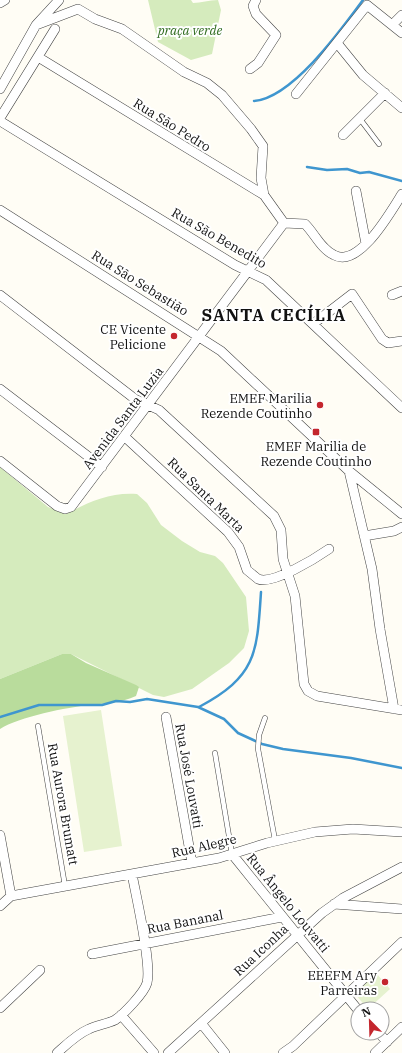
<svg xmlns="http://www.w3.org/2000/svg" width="402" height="1053" font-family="'IBM Plex Serif',serif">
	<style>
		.green { fill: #d5ebbd }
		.forest { fill: #b9dc9c }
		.pitch { fill: #e6f2cf }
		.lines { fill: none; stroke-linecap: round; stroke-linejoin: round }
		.stream { stroke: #3f96cf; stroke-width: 2.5 }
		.service-casing { stroke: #444; stroke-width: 5.5 }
		.minor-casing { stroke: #444; stroke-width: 10 }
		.service { stroke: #fff; stroke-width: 4.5 }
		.minor { stroke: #fff; stroke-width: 9 }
		.poi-dot { fill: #c4262e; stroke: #fff; stroke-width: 1.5 }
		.labels { text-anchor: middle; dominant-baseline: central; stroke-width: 4; stroke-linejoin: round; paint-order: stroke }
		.park-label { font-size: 13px; font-style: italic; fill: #2f6b1f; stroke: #fff }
		.street-label { font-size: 13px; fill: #111; stroke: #fff }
		.poi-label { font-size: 13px; fill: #111; stroke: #fff; text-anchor: end }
		.district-label { font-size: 17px; font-weight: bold; letter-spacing: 1px; fill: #111; stroke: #fff }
	</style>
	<rect width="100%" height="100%" fill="#fffdf5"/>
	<path class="green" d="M148,0H191L193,3C201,3 209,0 218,0L221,10L212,54L191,60L158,42Z
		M0,467L48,507L66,514C89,502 110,492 137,494L147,503L161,525L182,541L200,552L215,556L223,563L246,597L249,631L244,648L229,663L192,689L164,697L153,695L71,654H62L0,679Z"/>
	<path class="forest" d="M62,654H71L86,663L136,685L139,687L136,696C121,703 107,703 91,705C67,707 19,717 0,729V679Z"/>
	<path class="pitch" d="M101,710L122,846L84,852L63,716Z
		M377,974L390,989L368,1009L354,993Z"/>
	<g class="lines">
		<path class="stream" d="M254,101C292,98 341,30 363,0
			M307,167L327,170L347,169L360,173L369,172L402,181
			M199,707C257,676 257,653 261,592
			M0,717L39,705H102L116,701L130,702L147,699L198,707L224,719L238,733L262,744L283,749L351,758L402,768"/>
		<defs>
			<path id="service" d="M360,119L379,144
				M265,718L259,735L258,749L275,840
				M38,726L65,886
				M215,753L232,854"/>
			<path id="minor" d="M0,3L5,0
				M367,5L402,33
				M36,25L78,9L95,19L122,29L184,72L207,83L222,95L251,129L263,146L261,178L264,195
				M392,25L402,15
				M337,43L363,75L402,108
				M38,57L264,195L284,223
				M250,69L258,63L276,35L256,14L253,6L256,0
				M0,89L36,25L59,0
				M296,94L367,5
				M0,118L55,29
				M0,121L235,265L266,280L402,408
				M343,135L385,93
				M356,191L366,244
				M0,210L221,351L349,471L402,514
				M284,223L305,224C315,234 321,249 334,255C359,269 391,211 402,194
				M0,295L135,399L159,410L274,516L281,530L283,559L295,596L304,684L308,691L317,696L402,710
				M392,295L402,291
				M313,324L352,294L382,339L388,343L402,341
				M0,389L102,467
				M125,437L228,532L239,547L247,570L258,579C273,585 316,558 329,549
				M0,461L57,506L65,509L71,507L284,223
				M349,471L372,569L380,629L394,709
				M364,536L394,531L402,527
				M166,717L192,863
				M0,835L11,896
				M232,854L358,1010
				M11,896L219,858L267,843L315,832L353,829L402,832
				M334,904L402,909
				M0,906L11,896
				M92,954L282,917
				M0,1008L40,970
				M121,1015L154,1053
				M201,1023L225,1053
				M379,1033L387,1042
				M57,1053C67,1044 77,1034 89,1029C97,1025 107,1024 115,1020C124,1014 144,993 147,983C152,964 136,896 132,874
				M168,1053L322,913L343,898L402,867
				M283,1053L293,1046L402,942
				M375,1053L402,1027"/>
		</defs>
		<use href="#service" class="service-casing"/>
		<use href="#minor" class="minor-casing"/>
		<use href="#service" class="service"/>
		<use href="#minor" class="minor"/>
	</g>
	<g class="poi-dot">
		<circle cx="174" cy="336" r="4"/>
		<circle cx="320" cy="405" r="4"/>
		<rect x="312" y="428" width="8" height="8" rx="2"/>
		<circle cx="385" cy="982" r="4"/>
	</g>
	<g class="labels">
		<g class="park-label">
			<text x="190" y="30">praça verde</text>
		</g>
		<g class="street-label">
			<text transform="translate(172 125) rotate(32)">Rua São Pedro</text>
			<text transform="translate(219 238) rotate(30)">Rua São Benedito</text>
			<text transform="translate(140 283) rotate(32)">Rua São Sebastião</text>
			<text transform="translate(123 418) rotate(-53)">Avenida Santa Luzia</text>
			<text transform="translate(206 495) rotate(44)">Rua Santa Marta</text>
			<text transform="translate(189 776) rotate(80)">Rua José Louvatti</text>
			<text transform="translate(63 804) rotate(80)">Rua Aurora Brumatt</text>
			<text transform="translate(204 846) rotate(-13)">Rua Alegre</text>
			<text transform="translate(288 903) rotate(51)">Rua Ângelo Louvatti</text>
			<text transform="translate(185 922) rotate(-11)">Rua Bananal</text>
			<text transform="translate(261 950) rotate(-43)">Rua Iconha</text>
		</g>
		<g class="poi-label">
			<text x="166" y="329">CE Vicente<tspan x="166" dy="15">Pelicione</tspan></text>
			<text x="312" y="398">EMEF Marilia<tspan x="312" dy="15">Rezende Coutinho</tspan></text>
			<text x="316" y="446" text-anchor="middle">EMEF Marilia de<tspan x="316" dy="15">Rezende Coutinho</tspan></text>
			<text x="377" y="975">EEEFM Ary<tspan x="377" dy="15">Parreiras</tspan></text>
		</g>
		<g class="district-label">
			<text x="274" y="315">SANTA CECÍLIA</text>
		</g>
	</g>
	<g transform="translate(370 1021) rotate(337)"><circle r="19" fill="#ffffff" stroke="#a0a0a0"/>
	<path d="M0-3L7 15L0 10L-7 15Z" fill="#c4262e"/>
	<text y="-6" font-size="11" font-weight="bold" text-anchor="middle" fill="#111111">N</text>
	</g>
</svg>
